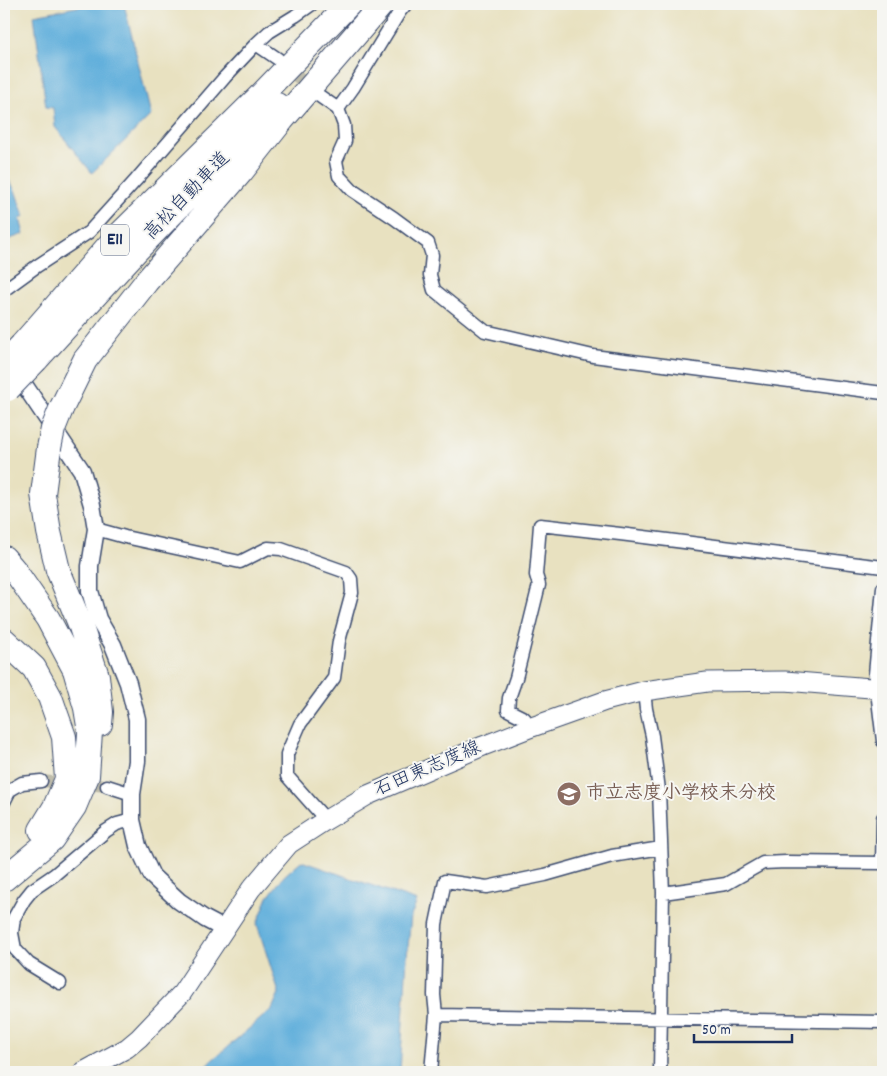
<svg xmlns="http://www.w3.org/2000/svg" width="887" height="1076" font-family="Dekko,'Klee One',sans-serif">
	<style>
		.water { fill: #63b0dc; stroke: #3f709d }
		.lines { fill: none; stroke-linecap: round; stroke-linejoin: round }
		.minor-tunnel { stroke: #bfbdac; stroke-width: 12; stroke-dasharray: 12 6; stroke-linecap: butt }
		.minor-casing { stroke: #3a4a6d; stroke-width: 15 }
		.tertiary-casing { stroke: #3a4a6d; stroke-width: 19 }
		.secondary-casing { stroke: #3a4a6d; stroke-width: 21 }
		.motorway-casing { stroke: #3a4a6d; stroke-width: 26 }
		.minor { stroke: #fff; stroke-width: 12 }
		.tertiary { stroke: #fff; stroke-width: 16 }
		.secondary { stroke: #fff; stroke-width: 19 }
		.motorway { stroke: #fff; stroke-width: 24 }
		.motorway-bridge-casing { stroke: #3a4a6d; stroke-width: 26; stroke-linecap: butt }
		.motorway-bridge { stroke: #fff; stroke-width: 24 }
		.labels { text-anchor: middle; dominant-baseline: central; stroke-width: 4; stroke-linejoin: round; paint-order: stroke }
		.shield { fill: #f6f6f2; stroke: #5d6b8a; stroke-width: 1 }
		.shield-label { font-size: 18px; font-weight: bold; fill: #1b2f5e }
		.street-label { font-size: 19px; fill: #1b2f5e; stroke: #f6f6f2 }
		.education-label { font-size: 19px; font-weight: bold; fill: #785e54; stroke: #f6f6f2; text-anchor: start }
	</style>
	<rect width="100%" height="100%" fill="#f6f6f2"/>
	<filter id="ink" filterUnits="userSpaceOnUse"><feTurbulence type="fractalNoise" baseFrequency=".02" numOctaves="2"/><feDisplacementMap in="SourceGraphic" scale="10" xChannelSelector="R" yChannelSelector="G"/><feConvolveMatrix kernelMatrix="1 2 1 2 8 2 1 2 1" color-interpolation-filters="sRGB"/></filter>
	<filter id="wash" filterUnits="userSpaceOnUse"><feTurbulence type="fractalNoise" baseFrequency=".0096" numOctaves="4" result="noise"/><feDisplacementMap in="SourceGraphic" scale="20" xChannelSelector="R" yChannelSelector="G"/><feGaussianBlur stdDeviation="1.12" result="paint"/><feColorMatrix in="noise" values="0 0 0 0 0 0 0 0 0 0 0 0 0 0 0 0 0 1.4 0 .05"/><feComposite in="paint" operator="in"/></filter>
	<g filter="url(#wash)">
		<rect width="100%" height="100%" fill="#e8e1c0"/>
		<path class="water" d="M93,4H124L151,115L92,173L55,127L53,108L46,107L34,15Z
			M4,173L15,190L24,216L20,219L24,234L4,241Z
			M301,861L417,901L411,916L407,957L400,1072H198L272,1009L279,993L257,924L268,897L284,876Z"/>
	</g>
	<g filter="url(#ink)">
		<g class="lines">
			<path class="minor-tunnel" d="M283,64L313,91
				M41,781L107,786"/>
			<defs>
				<path id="minor" d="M256,44L278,59
					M318,95L338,109L353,88L400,11L406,4
					M338,109L344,125L345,141L336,161L339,176L352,190L394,218L428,243L432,255L430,275L434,290L485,331L593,356L883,393
					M4,290L37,266L89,232L136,180L225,77L256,44L269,32L295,16L312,4
					M96,529L125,537L240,562L268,548L281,549L346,572L351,579L352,593L339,641L334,678L300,724L287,754V776L326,820
					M883,588L875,674L883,741
					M644,691L646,709L652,736L659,790L663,893L660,1072
					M532,727L524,718L508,710L509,698L516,678L539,585L536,575L540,525L620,534L883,567
					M107,786L132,794
					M4,802L10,790L22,783L41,781
					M882,863L883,818
					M663,893L726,884L763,863L786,862L883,863
					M60,983L29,964L15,949L12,933L14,918L24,900L32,890L54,875L106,831L117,824L132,820
					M436,1015L883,1022
					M431,1072L436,1015L434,995L436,924L445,881L487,887L545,875L612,856L661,848"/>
				<path id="tertiary" d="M15,371L82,471L92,505L96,529L90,566V591L98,619L113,645L128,683L137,719V761L132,794V820L138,846L152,876L179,901L205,919L224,929"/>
				<path id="secondary" d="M83,1072L127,1048L139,1038L182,993L251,889L289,844L326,820L368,795L483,746L532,727L605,701L644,691L707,682L785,681L883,689"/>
				<path id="motorway" d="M22,345L112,242L260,96L349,4
					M36,360L136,251L277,105
					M61,409L85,360L146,282L241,172L282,120L382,4
					M49,448L43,494L49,532L58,570L80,624L97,676L101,712L100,724
					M4,558L15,571L48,619L75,670L86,708L90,732L87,776L74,807L52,839L4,879
					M4,640L34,668L50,697L64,737L67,779L55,807L41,830"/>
			</defs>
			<use href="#minor" class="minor-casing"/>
			<use href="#tertiary" class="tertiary-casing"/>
			<use href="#secondary" class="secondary-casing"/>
			<use href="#motorway" class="motorway-casing"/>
			<use href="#minor" class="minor"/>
			<use href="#tertiary" class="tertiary"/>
			<use href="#secondary" class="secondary"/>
			<use href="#motorway" class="motorway"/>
			<defs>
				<path id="motorway-bridge" d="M4,364L22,345
					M8,389L36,360
					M49,448L53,429L61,409"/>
			</defs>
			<use href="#motorway-bridge" class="motorway-bridge-casing"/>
			<use href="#motorway-bridge" class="motorway-bridge"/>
		</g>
	</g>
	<defs>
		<symbol id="school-disc" viewBox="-11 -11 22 22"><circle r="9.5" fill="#8d6e63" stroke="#f6f6f2"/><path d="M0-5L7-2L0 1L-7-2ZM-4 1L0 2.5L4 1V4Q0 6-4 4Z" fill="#fff"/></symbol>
	</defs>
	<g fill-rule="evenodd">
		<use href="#school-disc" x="555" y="780" width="28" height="28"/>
	</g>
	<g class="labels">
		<rect class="shield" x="101" y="224.5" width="28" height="31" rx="4"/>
		<g class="shield-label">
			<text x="115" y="240">E11</text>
		</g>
		<g class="street-label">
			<text transform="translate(188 197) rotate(-46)">高松自動車道</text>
			<text transform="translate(428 770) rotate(-23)">石田東志度線</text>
		</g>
		<g class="education-label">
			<text x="586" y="794">市立志度小学校末分校</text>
		</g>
	</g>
	<rect width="887" height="1076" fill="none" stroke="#f6f6f2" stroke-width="20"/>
	<path d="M694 1034v8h98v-8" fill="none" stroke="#1b2f5e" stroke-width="2.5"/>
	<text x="702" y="1034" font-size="15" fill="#1b2f5e" stroke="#f6f6f2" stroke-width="4" paint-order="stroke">50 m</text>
</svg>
